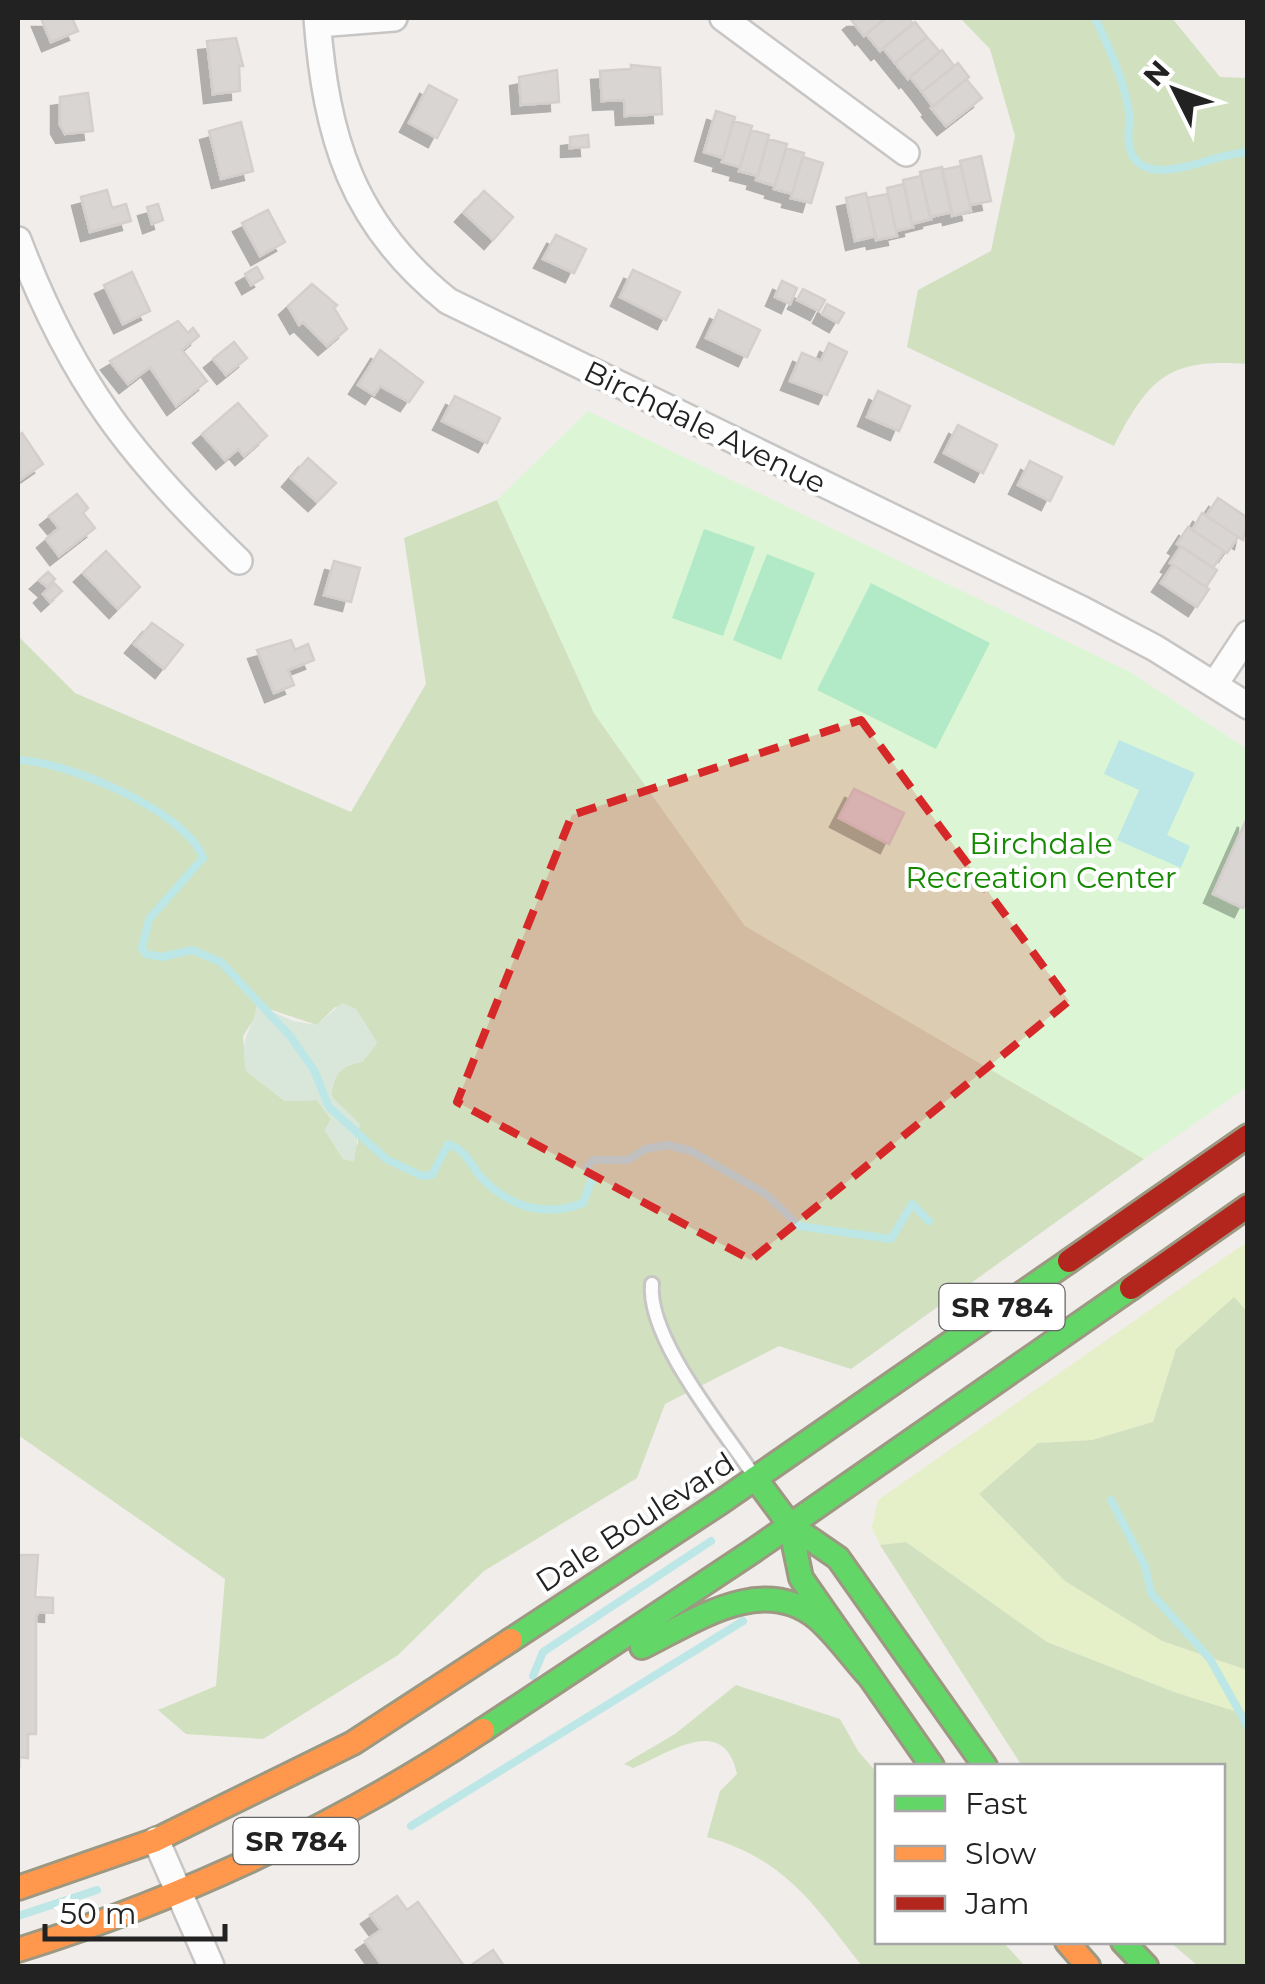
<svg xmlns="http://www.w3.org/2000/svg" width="1265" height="1984" font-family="Montserrat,sans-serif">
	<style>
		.grass { fill: #e5efc8 }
		.forest { fill: #d1e0be; fill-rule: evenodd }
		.wetland { fill: #d8e7da }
		.park { fill: #dcf6d5 }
		.pitch { fill: #b2eac7 }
		.water { fill: #bce7e6 }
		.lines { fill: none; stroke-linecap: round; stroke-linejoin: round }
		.stream { stroke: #bce7e6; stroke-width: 8 }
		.building { fill: #d9d5d3; stroke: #d4cecc; stroke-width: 2.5; filter: url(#shadow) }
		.lane-casing { stroke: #c7c6c5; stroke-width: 18 }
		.street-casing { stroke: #c7c6c5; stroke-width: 30 }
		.fast-casing { stroke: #9c9881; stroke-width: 28 }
		.slow-casing { stroke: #9c9881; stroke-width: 28 }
		.jam-casing { stroke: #9c9881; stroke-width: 28 }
		.lane { stroke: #fdfcfc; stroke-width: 12 }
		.street { stroke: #fdfcfc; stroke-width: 25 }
		.fast { stroke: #63d668; stroke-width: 22 }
		.slow { stroke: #ff974d; stroke-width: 22 }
		.jam { stroke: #b3261e; stroke-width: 22 }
		.marked { fill: #d62828; fill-opacity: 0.2; stroke: #d62828; stroke-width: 8; stroke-dasharray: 20 12; stroke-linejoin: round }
		.labels { text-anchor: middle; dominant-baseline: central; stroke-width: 8; stroke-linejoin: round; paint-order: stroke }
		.shield { fill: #fff; stroke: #646464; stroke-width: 2.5 }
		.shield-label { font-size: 28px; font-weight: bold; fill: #222 }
		.street-label { font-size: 30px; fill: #222; stroke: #fff }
		.park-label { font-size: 30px; fill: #158902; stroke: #fff }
	</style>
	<defs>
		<filter id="shadow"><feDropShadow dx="-9" dy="9" stdDeviation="0" flood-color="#0004"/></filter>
	</defs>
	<rect width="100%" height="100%" fill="#f0edeb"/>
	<path class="grass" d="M1247,1242V1313L1233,1298L1176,1349L1153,1422L1092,1440L1038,1443L979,1494L1065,1581L1162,1641L1247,1670V1715L1174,1692L1047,1642L906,1542L880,1545L872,1528L878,1500Z"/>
	<path class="forest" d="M960,18H1172L1220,77L1247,78V364C1168,358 1149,378 1114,446L907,347L918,290L991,251L1015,136L990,49Z
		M497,500L594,713L745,926L1144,1159L851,1369L779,1346L665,1404L637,1478L484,1571L398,1655L263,1739L186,1734L158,1710L216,1686L225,1579L18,1435V636L75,693L351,812L426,684L404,538ZM257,1005L317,1025L335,1007L356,1009L377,1043L362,1062C339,1066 335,1073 331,1095L358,1134V1144L343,1159L325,1130L331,1119L317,1100L285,1101L246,1071L243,1036L254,1019Z
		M1234,1297L1248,1313L1247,1670L1162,1641L1065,1581L979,1494L1038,1443L1092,1440L1153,1422L1176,1349Z
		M906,1542L1047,1642L1174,1692L1247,1715V1966H1198L1170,1942H1222V1766H1022L880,1545Z
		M736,1685L840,1719L858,1751L877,1773L878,1942H1003L1025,1966H862C815,1906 786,1859 707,1837L720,1791L737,1774C724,1713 671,1752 633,1768L624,1764L675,1734Z"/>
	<path class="wetland" d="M342,1003L356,1009L377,1043L362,1062C339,1066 334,1073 331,1096L360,1124L354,1162L343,1159L325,1130L331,1119L317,1100L285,1101L246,1071C239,1034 251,1036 257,1005L293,1021L317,1025Z"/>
	<path class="park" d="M588,411L1130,672L1247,749V1087L1144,1159L745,926L594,713L497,500Z"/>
	<path class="pitch" d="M704,529L755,547L723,636L672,618Z
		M767,554L815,573L781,660L733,640Z
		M871,583L990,643L936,749L817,690Z"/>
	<path class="water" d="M1119,740L1195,773L1167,835L1190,846L1181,868L1117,840L1139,790L1104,774Z"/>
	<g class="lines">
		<path class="stream" d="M1095,18C1108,46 1122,75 1128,106C1132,123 1123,144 1135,159C1142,168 1152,170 1163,170C1192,169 1218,154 1248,152
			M18,760C65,761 187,811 203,858L149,919L142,948L146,954L162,957L192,950L221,962L290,1036L314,1070L329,1107L386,1159L422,1176L432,1175L448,1144C466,1150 469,1163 481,1177C509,1207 545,1218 583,1203L592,1179L587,1167L593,1160H628L645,1149L667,1145L691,1151L766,1194L799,1226L891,1239L912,1204L929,1221
			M1111,1500L1145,1566L1151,1593L1210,1659L1248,1727
			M533,1676L543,1652L711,1541
			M411,1826L743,1621
			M18,1916L97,1890"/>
	</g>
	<path class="building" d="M41,18H72L78,31L51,42Z
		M856,18H886L864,36L852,21Z
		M886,18H908L913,24L880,51L866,34Z
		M915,22L927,37L895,63L883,48Z
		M927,37L940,52L908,79L895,63Z
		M236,38L243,66H239L240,91L213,94L207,41Z
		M942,50L954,66L922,92L910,77Z
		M958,63L969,77L933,107L922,92Z
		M631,65L660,68L662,114L625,116L624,100L602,101L600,71L631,69Z
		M557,70L559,102L521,105L519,77Z
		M966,79L982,98L946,126L931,108Z
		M429,85L457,100L437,138L409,123Z
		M88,93L93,131L65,134L60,125V97Z
		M716,111L735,117L723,158L704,152Z
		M733,121L752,126L740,167L722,162Z
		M241,122L253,171L221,179L209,131Z
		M751,130L769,135L758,176L739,171Z
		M588,135L589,147L570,148V137Z
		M768,139L787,144L775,186L756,180Z
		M786,148L804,153L792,194L774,189Z
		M981,156L991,201L970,205L960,161Z
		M803,157L823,163L811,203L791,198Z
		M961,166L971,211L952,216L942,170Z
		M942,167L952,212L930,217L920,172Z
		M921,176L931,219L912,224L903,180Z
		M904,184L913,227L896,231L887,188Z
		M107,190L112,208L126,204L131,221L90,232L81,197Z
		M484,191L513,217L493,240L464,213Z
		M866,193L876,236L855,241L846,198Z
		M888,194L897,236L876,240L867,198Z
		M158,204L163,220L152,224L147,207Z
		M268,210L285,242L260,256L242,223Z
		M556,235L586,249L574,273L543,259Z
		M257,267L263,278L251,285L245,274Z
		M633,270L680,292L666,320L620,297Z
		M132,272L150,311L123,324L104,285Z
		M782,281L797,288L790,304L775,297Z
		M312,284L337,305L334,308L347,329L327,346L303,322L299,325L288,306Z
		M803,289L825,300L819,311L797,300Z
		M827,304L844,313L838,323L822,314Z
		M719,310L760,330L747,357L706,338Z
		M178,321L188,333L193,328L199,336L182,350L207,381L176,406L150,367L128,384L110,361Z
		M234,342L247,358L226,375L213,359Z
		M829,343L847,352L827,395L790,381L802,353L821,361Z
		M380,350L423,382L409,402L380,386L374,395L358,385Z
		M878,391L910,406L899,431L867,417Z
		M455,396L500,418L487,443L442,421Z
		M238,403L267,436L244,456L238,449L225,460L202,434Z
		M958,425L997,445L983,473L944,453Z
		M22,433L43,464L20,480L18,436Z
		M308,458L336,483L317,502L291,478Z
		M1030,461L1062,477L1050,501L1018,485Z
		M77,494L88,508L83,513L95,528L59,556L46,539L59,528L49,516Z
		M1218,498L1248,518L1243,540L1206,516Z
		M1202,513L1238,537L1227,553L1192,530Z
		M1188,527L1224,551L1213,568L1177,544Z
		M1181,546L1217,570L1206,587L1170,563Z
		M106,551L140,587L118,609L83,573Z
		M334,561L360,568L351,602L324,595Z
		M1173,565L1209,589L1197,607L1161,583Z
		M48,572L55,579L47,587L39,580Z
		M54,583L62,591L50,602L43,594Z
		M152,623L183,645L164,669L134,644Z
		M291,640L295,650L308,644L314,660L288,670L294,685L274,693L257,650Z
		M854,789L904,813L889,844L839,818Z
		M1247,818L1248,898L1243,908L1213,894Z
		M18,1555H38L35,1597L53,1598V1613L39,1612L36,1616V1734H28V1758L18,1757Z
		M397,1896L407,1910L418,1902L464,1966H377L381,1964L365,1941L381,1930L370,1915Z
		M493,1950L504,1966H470Z"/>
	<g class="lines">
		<defs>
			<path id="lane" d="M652,1284C647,1339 724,1430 754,1476"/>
			<path id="street" d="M317,18C326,137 351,223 448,301L1083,610L1155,648L1248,706
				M723,18L906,153
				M318,24L394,18
				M18,240C71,380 131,458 239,561
				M1215,684L1248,634
				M156,1840L211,1966"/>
			<path id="fast" d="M755,1478L790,1525L838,1558L985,1766
				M790,1525L801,1578L932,1766
				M511,1640L721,1502L1069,1261
				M642,1647C695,1621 762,1573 817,1618C837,1635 852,1658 870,1677
				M483,1730L753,1551L1131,1288
				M1123,1942L1146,1966"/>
			<path id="slow" d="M18,1888L156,1840L353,1743L511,1640
				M1067,1942L1088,1966
				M18,1950C184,1898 338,1826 483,1730"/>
			<path id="jam" d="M1069,1261L1248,1136
				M1131,1288L1248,1206"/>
		</defs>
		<use href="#lane" class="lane-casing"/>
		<use href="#street" class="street-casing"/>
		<use href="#fast" class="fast-casing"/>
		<use href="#slow" class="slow-casing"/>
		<use href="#jam" class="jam-casing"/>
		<use href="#lane" class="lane"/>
		<use href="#street" class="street"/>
		<use href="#fast" class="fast"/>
		<use href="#slow" class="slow"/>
		<use href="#jam" class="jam"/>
	</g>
	<path class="marked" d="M861,720L1069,1001L751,1260L457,1102L572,815Z"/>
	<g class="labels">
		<g class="shield">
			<rect x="939.5" y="1284" width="125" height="46" rx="8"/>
			<rect x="233.5" y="1818" width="125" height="46" rx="8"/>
		</g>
		<g class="shield-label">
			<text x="1002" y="1307">SR 784</text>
			<text x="296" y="1841">SR 784</text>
		</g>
		<g class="street-label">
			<text transform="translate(705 427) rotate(26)">Birchdale Avenue</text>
			<text transform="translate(635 1522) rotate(-33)">Dale Boulevard</text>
		</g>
		<g class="park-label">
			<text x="1041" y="843">Birchdale<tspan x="1041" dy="34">Recreation Center</tspan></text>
		</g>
	</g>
	<rect width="1265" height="1984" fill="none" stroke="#222222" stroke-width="40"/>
	<rect x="875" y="1764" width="350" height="180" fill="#ffffff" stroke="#a7a7a7" stroke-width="2.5"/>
	<rect x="895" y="1796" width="50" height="15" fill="#63d668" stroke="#a7a7a7" stroke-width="2.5"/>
	<text x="965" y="1814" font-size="30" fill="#222222">Fast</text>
	<rect x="895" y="1846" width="50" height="15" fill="#ff974d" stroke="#a7a7a7" stroke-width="2.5"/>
	<text x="965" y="1864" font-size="30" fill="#222222">Slow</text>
	<rect x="895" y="1896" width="50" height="15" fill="#b3261e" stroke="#a7a7a7" stroke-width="2.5"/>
	<text x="965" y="1914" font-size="30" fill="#222222">Jam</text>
	<g transform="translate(1175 90) rotate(312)" stroke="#ffffff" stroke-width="8" paint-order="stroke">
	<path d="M0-8L18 38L0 25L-18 38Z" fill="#222222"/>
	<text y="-15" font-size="28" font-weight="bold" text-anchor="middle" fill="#222222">N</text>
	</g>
	<path d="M45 1924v15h180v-15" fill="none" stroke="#222222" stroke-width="5"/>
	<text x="60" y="1924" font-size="30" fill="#222222" stroke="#ffffff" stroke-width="8" paint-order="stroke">50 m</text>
</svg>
